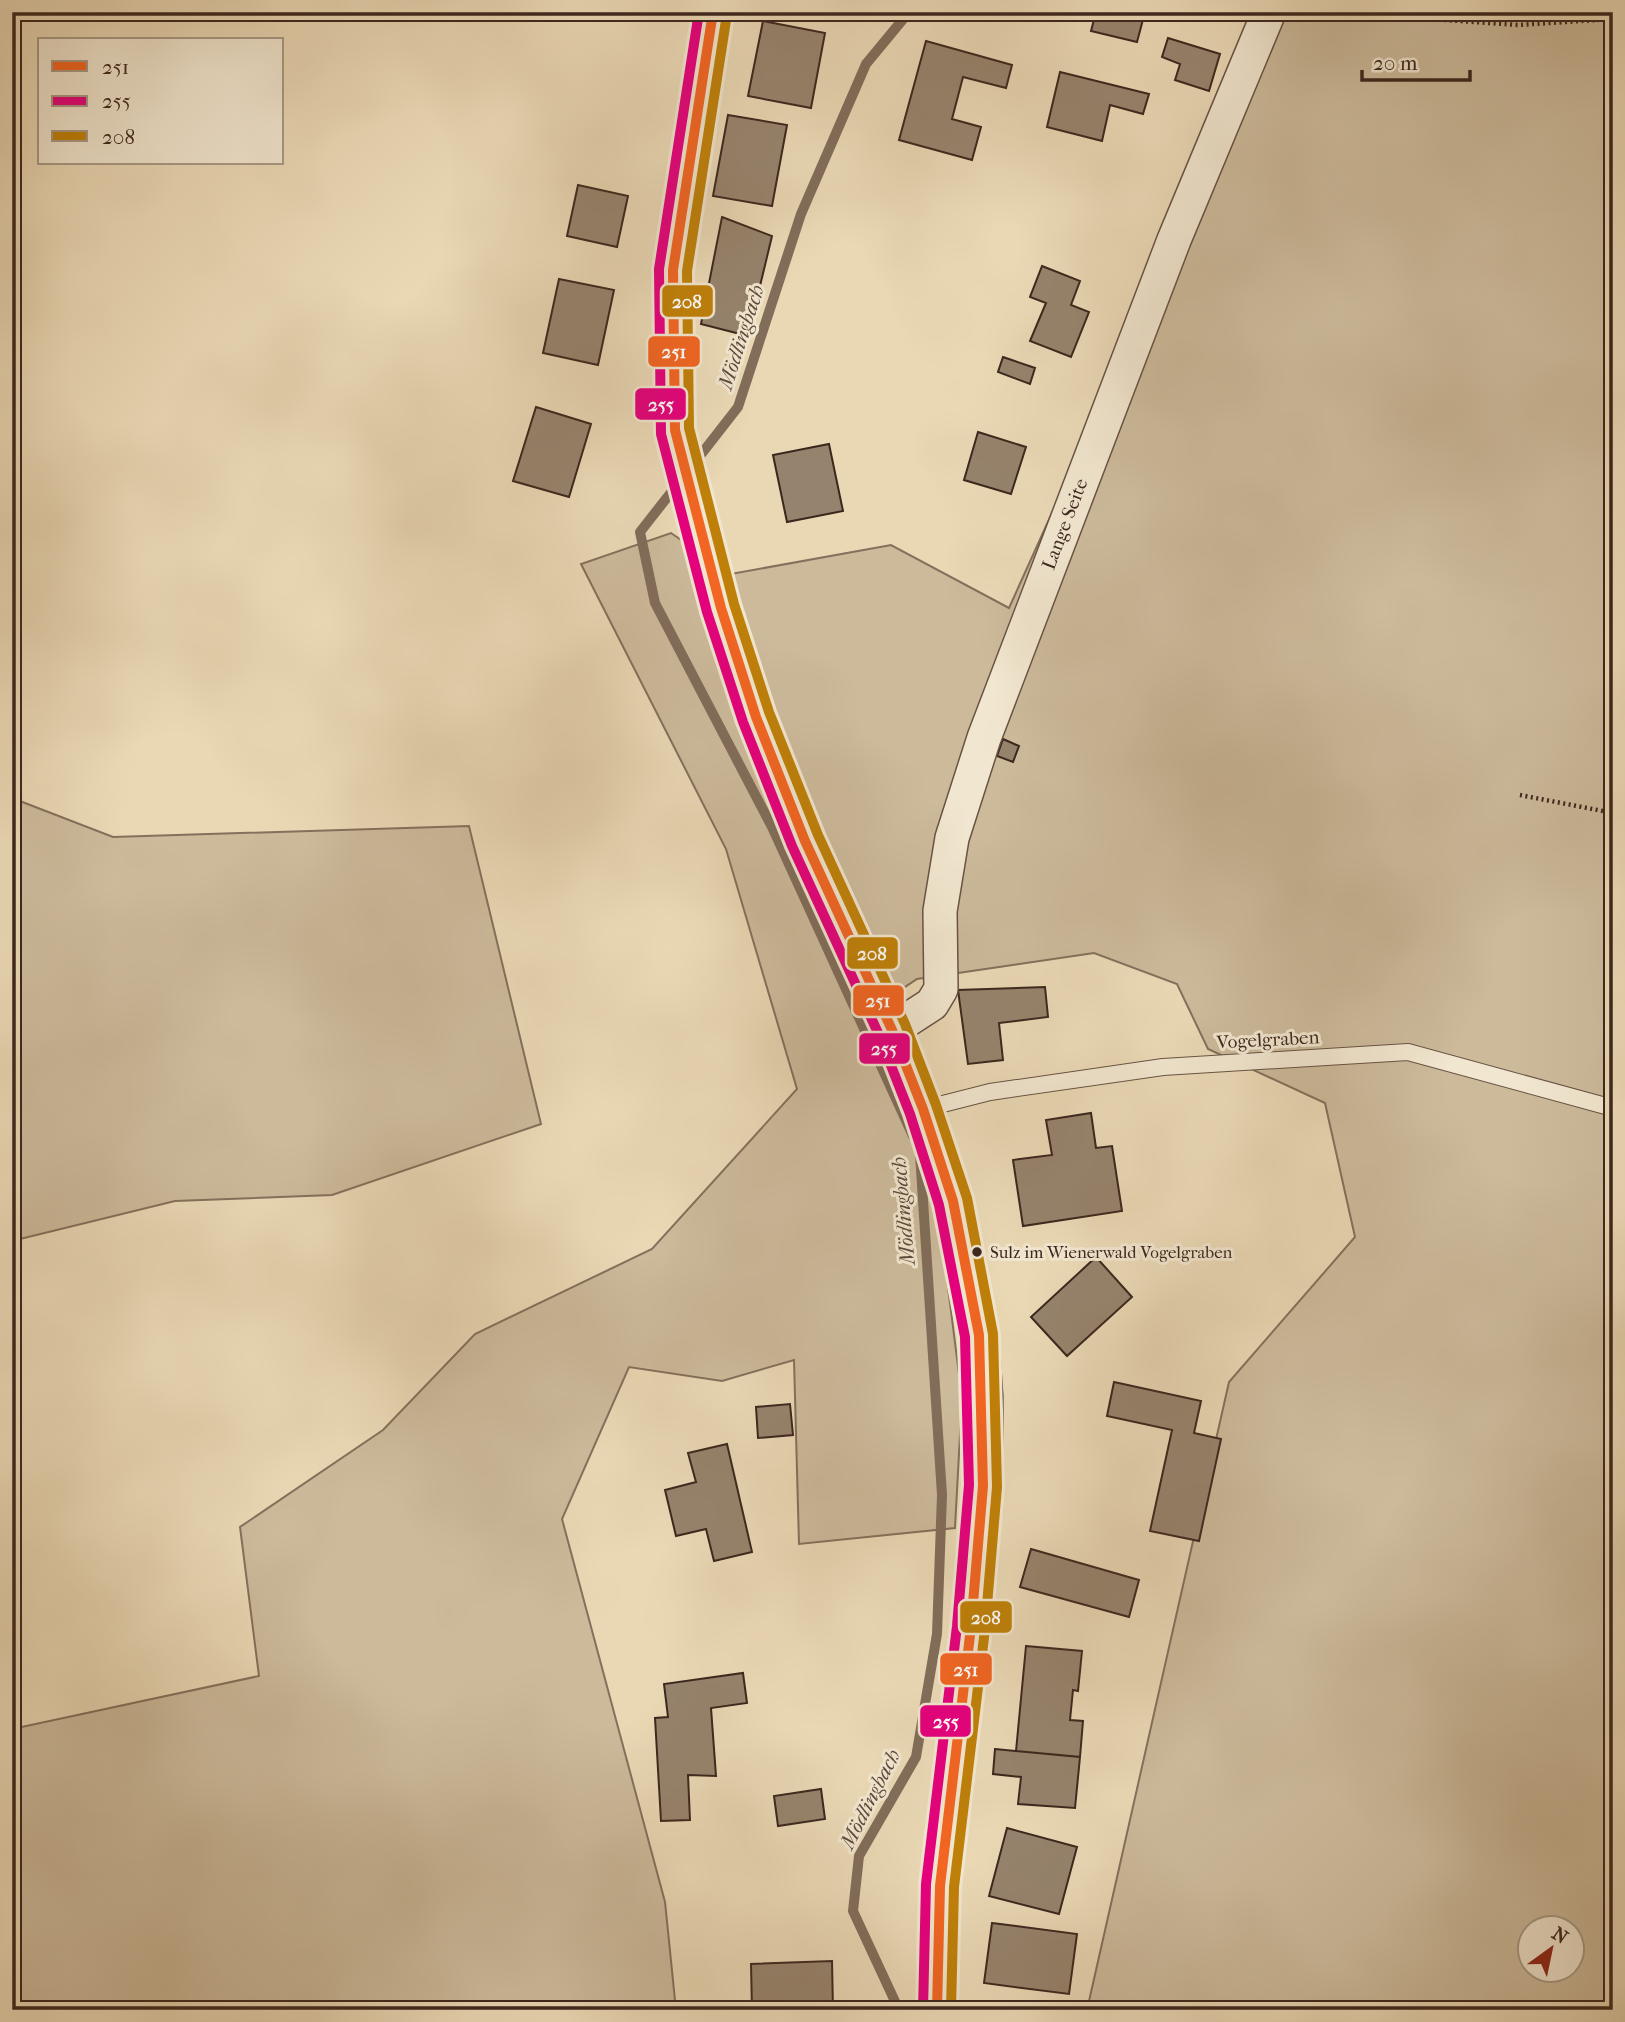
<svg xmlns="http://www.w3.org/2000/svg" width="1625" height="2022" font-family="'IM FELL French Canon',serif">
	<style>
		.green { fill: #ccba9b; stroke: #84705c; stroke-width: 2; fill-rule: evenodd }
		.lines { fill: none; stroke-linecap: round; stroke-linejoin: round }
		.stream { stroke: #816d5a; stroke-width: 10 }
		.building { fill: #96836d; stroke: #3c271e; stroke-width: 2 }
		.lane-casing { stroke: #685344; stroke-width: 18 }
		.street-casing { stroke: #685344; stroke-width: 36 }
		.secondary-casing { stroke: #3c271e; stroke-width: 41 }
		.path { stroke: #3c271e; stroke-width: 4.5; stroke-dasharray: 2 3.5; stroke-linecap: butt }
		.lane { stroke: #f1e6cf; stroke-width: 16 }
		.street { stroke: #f1e6cf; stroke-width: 33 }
		.secondary { stroke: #f1e6cf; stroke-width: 38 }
		.bus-1-casing { stroke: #f1e6cf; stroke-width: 16 }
		.bus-2-casing { stroke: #f1e6cf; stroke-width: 16 }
		.bus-3-casing { stroke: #f1e6cf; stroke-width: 16 }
		.bus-1 { stroke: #f26522; stroke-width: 10 }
		.bus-2 { stroke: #e5007d; stroke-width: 10 }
		.bus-3 { stroke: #bf8009; stroke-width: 10 }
		.bus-dot { fill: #3c271e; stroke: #f1e6cf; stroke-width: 2.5 }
		.labels { text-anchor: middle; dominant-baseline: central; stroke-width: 6; stroke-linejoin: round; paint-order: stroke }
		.bus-label { font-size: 17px; fill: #3c271e; stroke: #f1e6cf; text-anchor: start }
		.street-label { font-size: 19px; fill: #3c271e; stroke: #f1e6cf }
		.water-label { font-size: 21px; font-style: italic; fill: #5e4a3c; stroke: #f1e6cf }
		.line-badge { stroke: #f1e6cf; stroke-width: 2.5 }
		.badge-label { font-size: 19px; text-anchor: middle; font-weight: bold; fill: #fff }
	</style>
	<rect width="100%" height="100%" fill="#ead8b5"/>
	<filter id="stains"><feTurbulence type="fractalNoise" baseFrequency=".00286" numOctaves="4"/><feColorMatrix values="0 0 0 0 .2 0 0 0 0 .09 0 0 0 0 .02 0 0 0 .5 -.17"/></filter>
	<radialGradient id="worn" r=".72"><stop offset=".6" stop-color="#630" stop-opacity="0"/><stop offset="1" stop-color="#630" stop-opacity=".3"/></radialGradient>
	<path class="green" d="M1256,12H1613V2010H1087L1229,1382L1355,1237L1325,1103L1208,1049L1177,984L1094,953L917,979L868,1012L938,1208L962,1398L955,1528L799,1544L794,1360L722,1381L629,1367L562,1519L665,1902L676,2010H12V1729L259,1676L240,1527L383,1430L475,1334L652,1249L797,1089L726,849L581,564L671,533L731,574L891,545L1009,608L1093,422ZM1530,1927H1572V1969H1530Z
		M12,798L113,837L469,826L541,1124L332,1195L175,1201L12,1241Z"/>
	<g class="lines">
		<path class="stream" d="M692,466L738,407L801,214L866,64L909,12
			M680,481L640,532L655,603L772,827L913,1136
			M899,2010L853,1911L859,1856L916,1757L937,1634L942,1495L920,1154"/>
	</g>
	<path class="building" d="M1096,12H1145L1137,42L1091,31Z
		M763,21L825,33L811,108L748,96Z
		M1168,38L1220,54L1209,91L1175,80L1180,64L1162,57Z
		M926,41L1012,65L1006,88L963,77L952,119L981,127L972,160L899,140Z
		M1060,72L1149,94L1143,114L1110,105L1102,141L1047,127Z
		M728,115L787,125L772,206L713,196Z
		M578,185L628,196L617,247L567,236Z
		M722,217L772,236L748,336L701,324Z
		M1042,266L1080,281L1071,305L1089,312L1071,357L1030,341L1046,303L1030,297Z
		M559,279L614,290L598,365L543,353Z
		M1003,357L1035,368L1030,384L998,372Z
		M536,407L591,424L569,497L513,481Z
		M978,432L1026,447L1011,494L964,480Z
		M829,444L843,511L787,522L773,455Z
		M1003,739L1019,746L1013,762L997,756Z
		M1045,987L1048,1017L999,1023L1003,1060L968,1064L958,990Z
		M1091,1113L1096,1148L1112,1146L1122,1211L1023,1226L1013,1160L1052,1155L1046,1120Z
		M1096,1257L1132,1297L1067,1356L1031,1317Z
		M1114,1382L1201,1401L1194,1433L1221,1439L1199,1541L1150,1531L1172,1430L1107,1416Z
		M790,1404L793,1435L758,1438L756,1407Z
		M727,1444L752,1552L714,1561L706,1529L676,1536L665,1490L696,1482L688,1453Z
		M1031,1549L1139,1580L1129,1617L1020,1587Z
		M1026,1646L1082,1651L1078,1691L1073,1690L1070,1720L1083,1721L1080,1757L1016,1751Z
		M743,1673L747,1703L711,1708L716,1776L688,1775L690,1820L661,1821L655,1718L668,1717L664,1684Z
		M995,1749L1080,1757L1075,1808L1018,1804L1021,1777L993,1774Z
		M821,1789L825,1819L778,1826L774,1796Z
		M1007,1828L1077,1847L1059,1914L989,1896Z
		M992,1923L1077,1934L1069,1994L984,1983Z
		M832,1961L833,2010H752L751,1964Z"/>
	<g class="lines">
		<defs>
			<path id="lane" d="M923,1109L990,1092L1163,1067L1408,1052L1613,1108"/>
			<path id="street" d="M892,1030L932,1004L941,989L940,911L952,838L984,738L1174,240L1269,12"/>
			<path id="secondary" d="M713,12L673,270L675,430L721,608L756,717L805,841L892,1030L923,1109L953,1201L979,1335L983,1396V1486L971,1627L940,1886L937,2010"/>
		</defs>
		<use href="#lane" class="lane-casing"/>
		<use href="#street" class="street-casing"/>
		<use href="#secondary" class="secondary-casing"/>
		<path class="path" d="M1329,12L1518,25L1613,19
			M1520,795L1613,813"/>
		<use href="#lane" class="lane"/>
		<use href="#street" class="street"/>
		<use href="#secondary" class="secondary"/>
		<defs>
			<path id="bus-1" d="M713,12L673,270L675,430L721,608L756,717L805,841L892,1030L923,1109L953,1201L979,1335L983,1486L971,1627L940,1886L937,2010"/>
			<path id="bus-2" d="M699,12L659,269L661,434L707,612L743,722L792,846L879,1035L910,1114L939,1205L965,1337L969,1485L957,1626L926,1884L923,2010"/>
			<path id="bus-3" d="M727,14L687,271L689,428L734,604L769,712L818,835L905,1024L936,1105L967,1198L993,1334L997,1487L985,1629L954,1887L951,2010"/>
		</defs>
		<use href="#bus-1" class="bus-1-casing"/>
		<use href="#bus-2" class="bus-2-casing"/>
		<use href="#bus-3" class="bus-3-casing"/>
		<use href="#bus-1" class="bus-1"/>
		<use href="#bus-2" class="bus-2"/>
		<use href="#bus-3" class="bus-3"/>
	</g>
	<circle class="bus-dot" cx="977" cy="1252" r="6"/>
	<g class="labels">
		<g class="bus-label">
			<text x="990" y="1252">Sulz im Wienerwald Vogelgraben</text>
		</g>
		<g class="street-label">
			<text transform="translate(1065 524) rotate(-69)">Lange Seite</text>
			<text transform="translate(1268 1040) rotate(-3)">Vogelgraben</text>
		</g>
		<g class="water-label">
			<text transform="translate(741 337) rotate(-72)">Mödlingbach</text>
			<text transform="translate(903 1211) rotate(-95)">Mödlingbach</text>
			<text transform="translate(870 1799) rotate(-63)">Mödlingbach</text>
		</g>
	</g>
	<g class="line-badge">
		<rect x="661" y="284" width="53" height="34" rx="7" fill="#bf8009"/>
		<rect x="647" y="335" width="54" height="33" rx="7" fill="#f26522"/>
		<rect x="634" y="387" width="53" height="34" rx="7" fill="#e5007d"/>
		<rect x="846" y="936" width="53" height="34" rx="7" fill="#bf8009"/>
		<rect x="852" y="984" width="53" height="33" rx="7" fill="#f26522"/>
		<rect x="858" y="1032" width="53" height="33" rx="7" fill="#e5007d"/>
		<rect x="959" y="1600" width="54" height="34" rx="7" fill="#bf8009"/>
		<rect x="939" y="1652" width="54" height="34" rx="7" fill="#f26522"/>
		<rect x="919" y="1704" width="53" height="34" rx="7" fill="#e5007d"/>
	</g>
	<g class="badge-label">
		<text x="687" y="308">208</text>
		<text x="674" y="358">251</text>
		<text x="661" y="411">255</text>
		<text x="872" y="960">208</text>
		<text x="878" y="1007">251</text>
		<text x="884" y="1055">255</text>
		<text x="986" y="1624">208</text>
		<text x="966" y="1676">251</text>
		<text x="946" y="1728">255</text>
	</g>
	<rect width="1625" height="2022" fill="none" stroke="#ead8b5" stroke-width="42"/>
	<rect x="14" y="14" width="1597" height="1994" fill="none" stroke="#3c271e" stroke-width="3.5"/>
	<rect x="21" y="21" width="1583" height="1980" fill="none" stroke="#3c271e" stroke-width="2"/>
	<rect x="38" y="38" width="245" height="126" fill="#f1e6cf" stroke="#a99a88" stroke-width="2"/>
	<rect x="52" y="61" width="35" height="10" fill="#f26522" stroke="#a99a88" stroke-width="2"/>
	<text x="102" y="74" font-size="21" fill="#3c271e">251</text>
	<rect x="52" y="96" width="35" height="10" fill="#e5007d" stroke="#a99a88" stroke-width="2"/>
	<text x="102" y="108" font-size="21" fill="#3c271e">255</text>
	<rect x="52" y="131" width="35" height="10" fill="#bf8009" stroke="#a99a88" stroke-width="2"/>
	<text x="102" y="144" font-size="21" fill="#3c271e">208</text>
	<g transform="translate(1551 1949) rotate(33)"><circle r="33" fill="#f1e6cf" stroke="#a99a88" stroke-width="2"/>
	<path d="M0-5L12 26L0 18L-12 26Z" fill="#8f2418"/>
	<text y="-10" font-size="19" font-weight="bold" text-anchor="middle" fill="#3c271e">N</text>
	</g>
	<path d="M1362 70v10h108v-10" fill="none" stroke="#3c271e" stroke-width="3.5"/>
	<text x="1373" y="70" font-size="21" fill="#3c271e" stroke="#f1e6cf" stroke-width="5" paint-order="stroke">20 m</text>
	<rect width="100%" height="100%" filter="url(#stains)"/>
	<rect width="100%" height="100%" fill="url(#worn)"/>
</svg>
